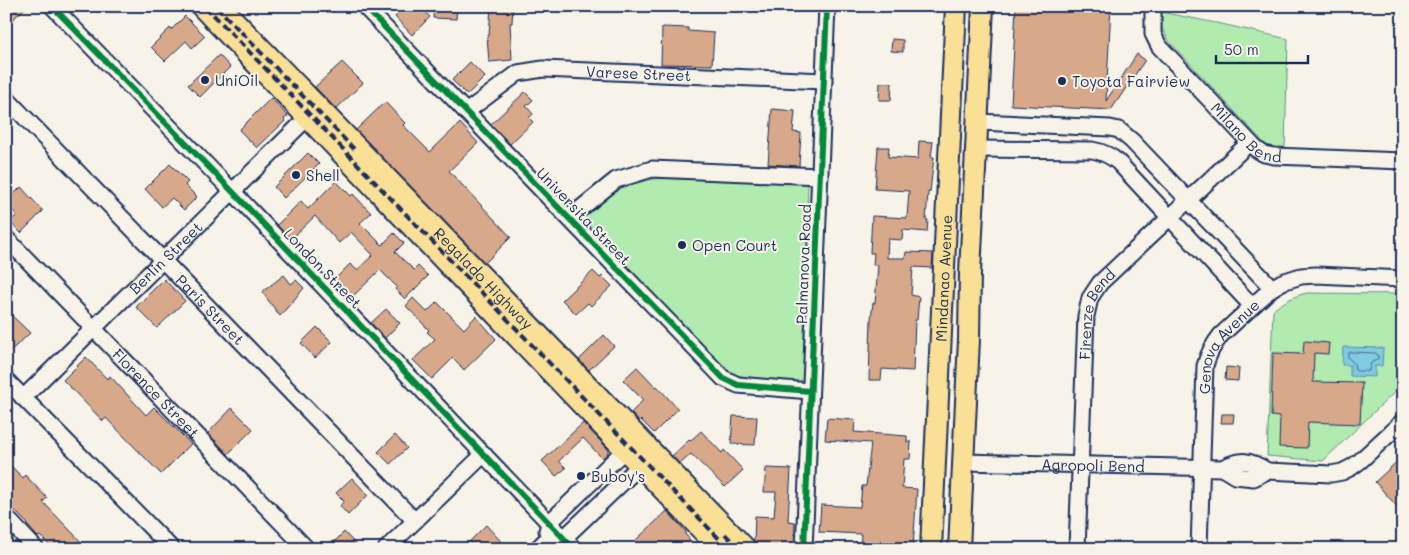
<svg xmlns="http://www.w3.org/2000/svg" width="1409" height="555" font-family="Mali,sans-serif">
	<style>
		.green { fill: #b1ebb0; stroke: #668d87 }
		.water { fill: #80cbe0; stroke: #588dac }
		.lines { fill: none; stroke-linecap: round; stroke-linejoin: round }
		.shore { stroke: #436d92; stroke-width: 1 }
		.building { fill: #d8a88a; stroke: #1b2f5e }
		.minor-casing { stroke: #1b2f5e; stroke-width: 19 }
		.major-casing { stroke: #1b2f5e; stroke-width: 24 }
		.minor { stroke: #f7f3e8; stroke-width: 15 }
		.major { stroke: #fadf96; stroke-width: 20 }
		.rail { stroke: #1b2f5e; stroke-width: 4; stroke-dasharray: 8 4; stroke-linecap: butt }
		.cycleway-casing { stroke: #f7f3e8; stroke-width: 9 }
		.cycleway { stroke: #00873e; stroke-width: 6 }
		.poi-dot { fill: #1b2f5e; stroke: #f7f3e8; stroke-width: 2 }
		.labels { text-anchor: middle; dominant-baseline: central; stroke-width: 4; stroke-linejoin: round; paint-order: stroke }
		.street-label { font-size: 15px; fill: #1b2f5e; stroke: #f7f3e8 }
		.poi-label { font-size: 15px; fill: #1b2f5e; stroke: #f7f3e8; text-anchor: start }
	</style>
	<rect width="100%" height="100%" fill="#f7f3e8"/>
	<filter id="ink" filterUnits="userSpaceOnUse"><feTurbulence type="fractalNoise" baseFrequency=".02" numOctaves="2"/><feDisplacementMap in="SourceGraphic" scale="10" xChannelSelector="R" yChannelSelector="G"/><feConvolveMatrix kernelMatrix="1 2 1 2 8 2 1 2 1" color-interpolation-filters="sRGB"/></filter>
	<g filter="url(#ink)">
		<path class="green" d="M1161,12L1226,25L1288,39L1285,148H1271L1265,144L1169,41L1162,28Z
			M660,178L808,184L803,385L726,374L579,216L620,185Z
			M1307,293L1403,294V384L1323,461L1267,456L1273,310C1284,302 1293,296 1307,293Z"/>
		<path class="water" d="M1343,347L1383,348L1382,366H1375V377L1350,376V365H1342Z"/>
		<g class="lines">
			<path class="shore" d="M1350,352L1376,353L1378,355V359L1371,363L1369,371H1357L1355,370L1354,363L1348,358V354Z"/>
		</g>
		<path class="building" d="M10,6H27L6,26V10Z
			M406,6H419L430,17L412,35L395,17Z
			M434,6H457L456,19L433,18Z
			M491,6H513L512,23H510L512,60L489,62L487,36H489Z
			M1016,6H1111L1106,101L1137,54L1145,60L1111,110L1011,105Z
			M185,16L205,36L192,48L186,41L165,61L151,47L170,28L172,29Z
			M662,27L688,28V31L714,33L712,65L661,64Z
			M892,39L903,40V52L891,51Z
			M219,55L230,67L200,97L188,85Z
			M342,62L363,83L336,109L315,87Z
			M470,62L485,77L467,95L452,80Z
			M880,83H892L891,100H879Z
			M525,92L533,100L526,106L533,114L529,118L533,122L510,144L491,124Z
			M271,98L288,116L284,119L285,121L257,148L239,130Z
			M385,102L405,123L403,125L430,152L460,123L478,143L449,171L511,237L485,263L356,130Z
			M772,109L795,111L793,132L801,133L799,166L768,164Z
			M919,141L933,142L931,157H934L930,192H928L926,220H928L927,232L903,230L902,240L888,239L887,258H905L906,252L933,253L932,268L913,267L911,295L919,297L917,320H915L913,371L882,369L881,380H869L871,319L873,303H875L878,265H873L874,253H870L872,216L907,218L909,191L875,189L878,147H889L888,157L918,159Z
			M308,153L319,164L284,198L274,187Z
			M170,164L188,182L185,185L197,197L184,210L172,198L162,207L145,189Z
			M336,181L351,196L353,194L371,213L360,223L382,245L394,233L404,243L395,252L414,270L418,266L428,276L405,299L395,289L397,287L380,270L349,300L332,282L350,264L357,270L373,255L351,232L339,243L315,216L291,239L277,225L301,201L308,209Z
			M21,187L43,211L21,233L10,222L17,215L6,204V202Z
			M593,271L600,278L602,276L612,286L591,306L588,303L576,314L562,300Z
			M284,275L291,284L296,280L304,288L280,316L262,292Z
			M164,279L185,301L157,328L136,307Z
			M413,298L427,312L437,302L464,329L476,316L496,339L464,370L453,358L432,379L413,360L435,339L427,332L429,330L406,306Z
			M386,309L400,323L385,338L371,323Z
			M6,310L30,333L6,355Z
			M317,327L332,342L315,358L301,343Z
			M604,335L614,346L589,370L579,360Z
			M1304,341L1329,343L1328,354L1314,353L1313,382L1362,383L1360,424L1308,422L1307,448L1279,447L1280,417L1271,416L1273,353L1303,354Z
			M86,357L107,379L110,376L146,415L154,407L191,444L161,474L106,418L103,421L63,380Z
			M637,367L656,387L657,386L678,409L654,433L641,420L639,422L631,413L643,400L623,380Z
			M1226,367L1239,368L1238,381L1225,380Z
			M232,408L253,429L228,454L208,433Z
			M1222,414H1234L1233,423H1221Z
			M733,416L757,417L755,445L731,444Z
			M827,418L855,420L854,432L907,436V442H911L910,459H904L902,488L917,489L913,549H860L861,534L819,532L821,505L860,507L862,486H866L871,443L825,440Z
			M583,423L608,449V453L602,458L583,438L559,461L566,468L556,476L542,461Z
			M701,431L722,453L724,450L743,470L725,487L691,454L680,464L672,456L689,440L690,441Z
			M395,435L407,448L390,464L378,452Z
			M1403,456V513L1375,482Z
			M6,461L23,478L25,475L47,498L43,502L88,549H53L40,536L38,537L27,525L28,524L6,502Z
			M766,468L791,469L788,521L795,522L794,549H758L754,541L755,516L774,517L776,492H764Z
			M352,478L368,495L348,515L340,506L344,501L336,493Z
			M667,511L686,532L685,534L698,549H678L674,544L669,549H644L636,540Z
			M486,525L508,549H476L469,542Z
			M344,532L360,549H327Z"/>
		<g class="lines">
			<defs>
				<g id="minor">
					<path d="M52,6L232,191L574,549"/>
					<path d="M364,6L723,378L738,385L810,391"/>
					<path id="s1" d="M1153,6V34L1159,46L1256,149L1264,154L1274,156L1403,161"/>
					<path id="s2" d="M6,98L415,521"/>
					<path id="s3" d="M466,112L518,73L543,69L824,81"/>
					<path d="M978,122L1110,128L1119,130L1132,141L1272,288"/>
					<path d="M977,149L1092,150C1103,152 1110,155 1118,162L1252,306"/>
					<path d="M569,218L616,180L652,169L820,176"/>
					<path id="s4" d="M6,238L307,549"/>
					<path d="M6,380L172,549"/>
					<path id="s5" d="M23,398L307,118"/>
					<path id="s6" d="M963,462L1222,468C1241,459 1250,459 1267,471"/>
					<path d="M1222,468L1235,476L1254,478L1267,471L1331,474L1342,472L1352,467L1360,461L1403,421"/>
					<path d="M6,517L36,549"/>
					<path d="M547,531L549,523L632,443"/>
					<path d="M386,549L484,454"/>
					<path d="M537,549L544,542L564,538L648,458"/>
					<path d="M804,549L827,6"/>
					<path id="s7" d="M1077,549L1086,316L1090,298L1100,283L1249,143"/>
					<path id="s8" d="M1199,549L1205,366C1208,354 1213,345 1221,335L1272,288L1282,282L1301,276L1316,275L1403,279"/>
				</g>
				<g id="major">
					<path d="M201,6L720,549"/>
					<path id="s9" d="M220,6L746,549"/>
					<path id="s10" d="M931,549L956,6"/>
					<path d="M959,549L969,339L970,273L983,6"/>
				</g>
			</defs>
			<use href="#minor" class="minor-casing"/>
			<use href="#major" class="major-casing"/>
			<use href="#minor" class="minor"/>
			<use href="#major" class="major"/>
			<path class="rail" d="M205,6L729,549
				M216,6L354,149
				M725,534L739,549"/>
			<defs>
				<path id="cycleway" d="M52,6L232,191L574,549
					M364,6L723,378L738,385L810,391
					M804,549L827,6"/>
			</defs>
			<use href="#cycleway" class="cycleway-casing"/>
			<use href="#cycleway" class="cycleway"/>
		</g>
	</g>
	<g class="poi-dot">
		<circle cx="205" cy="80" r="5"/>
		<circle cx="1062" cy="81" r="5"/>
		<circle cx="296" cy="175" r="5"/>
		<circle cx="682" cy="245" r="5"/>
		<circle cx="581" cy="476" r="5"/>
	</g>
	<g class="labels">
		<g class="street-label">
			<text stroke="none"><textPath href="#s3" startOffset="186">Varese Street</textPath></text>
			<text stroke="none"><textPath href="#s1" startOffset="166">Milano Bend</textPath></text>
			<text transform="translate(584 216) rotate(46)">Universita Street</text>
			<text stroke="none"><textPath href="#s5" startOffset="200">Berlin Street</textPath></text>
			<text transform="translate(803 264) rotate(-88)">Palmanova Road</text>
			<text transform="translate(323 268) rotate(46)">London Street</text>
			<text stroke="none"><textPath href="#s9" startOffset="379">Regalado Highway</textPath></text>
			<text stroke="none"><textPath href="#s10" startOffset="271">Mindanao Avenue</textPath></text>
			<text stroke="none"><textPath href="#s2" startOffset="294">Paris Street</textPath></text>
			<text stroke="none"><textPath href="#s7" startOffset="238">Firenze Bend</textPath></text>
			<text stroke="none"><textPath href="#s8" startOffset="211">Genova Avenue</textPath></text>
			<text stroke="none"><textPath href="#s4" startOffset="216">Florence Street</textPath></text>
			<text stroke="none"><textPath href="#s6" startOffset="130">Agropoli Bend</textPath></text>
		</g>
		<g class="poi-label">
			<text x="215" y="80">UniOil</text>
			<text x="1072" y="81">Toyota Fairview</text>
			<text x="306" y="175">Shell</text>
			<text x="692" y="245">Open Court</text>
			<text x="591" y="476">Buboy's</text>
		</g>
	</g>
	<rect width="1409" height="555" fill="none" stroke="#f7f3e8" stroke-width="25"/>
	<rect x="12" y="12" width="1384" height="530" fill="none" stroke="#1b2f5e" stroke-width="2" filter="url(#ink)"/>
	<path d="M1216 55v8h92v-8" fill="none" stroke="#1b2f5e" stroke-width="2.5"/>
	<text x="1224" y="55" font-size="15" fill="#1b2f5e" stroke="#f7f3e8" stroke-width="4" paint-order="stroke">50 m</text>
</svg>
